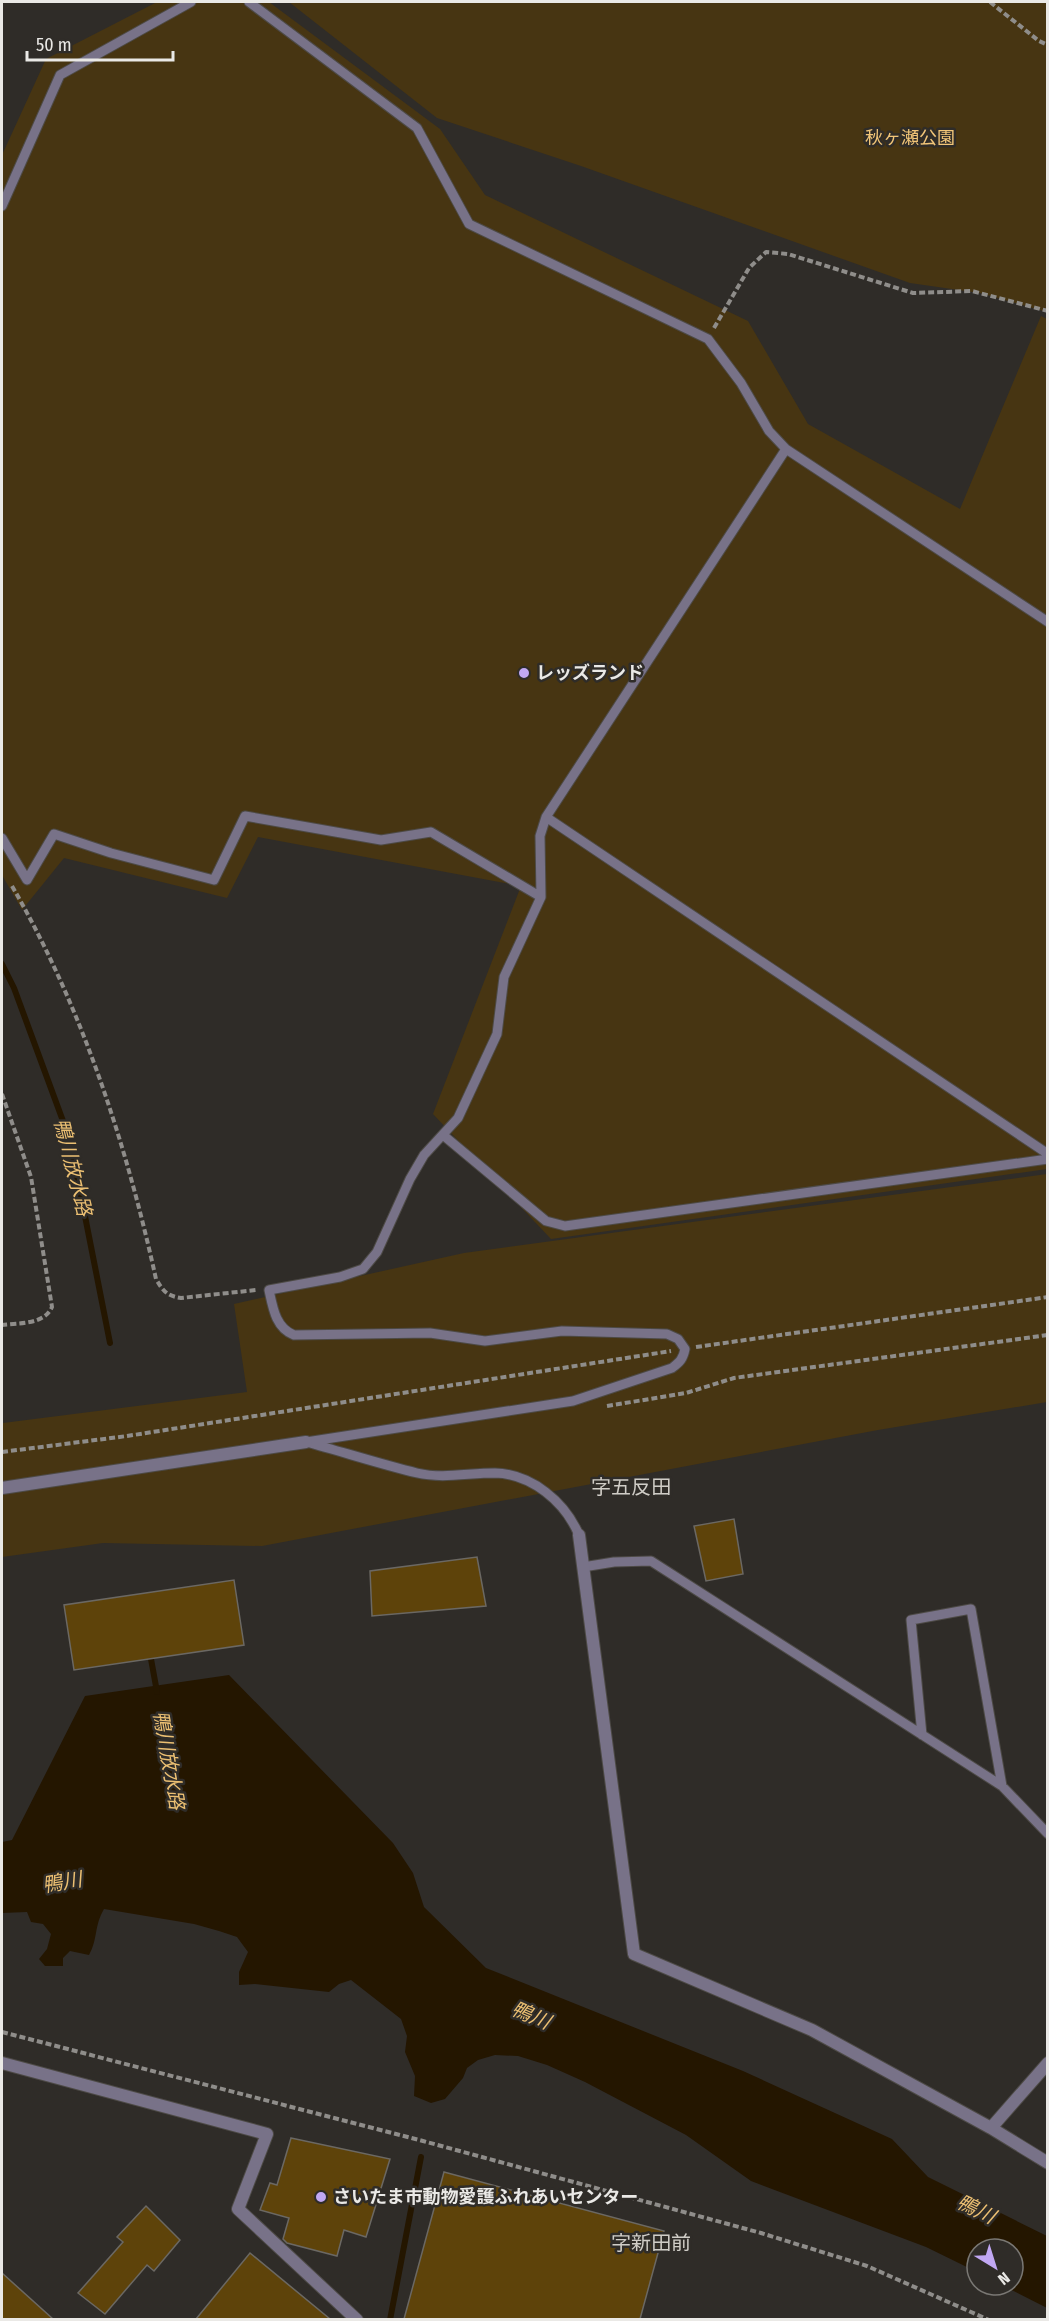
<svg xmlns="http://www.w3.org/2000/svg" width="1049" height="2321" font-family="'Fira Sans Condensed','Noto Sans JP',sans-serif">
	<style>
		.green { fill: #473512 }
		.water { fill: #241600 }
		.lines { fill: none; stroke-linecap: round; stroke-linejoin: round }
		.stream { stroke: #241600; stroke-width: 6 }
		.building { fill: #5e430a; stroke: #6b6863; stroke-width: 1.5 }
		.lane-casing { stroke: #4d4a46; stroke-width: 11 }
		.street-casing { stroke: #4d4a46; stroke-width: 14 }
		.path { stroke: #8f8d8a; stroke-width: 4; stroke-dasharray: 6 3; stroke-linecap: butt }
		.lane { stroke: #787288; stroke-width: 9 }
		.street { stroke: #787288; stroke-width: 12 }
		.poi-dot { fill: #c1a8f3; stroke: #2f2c28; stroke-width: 2 }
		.labels { text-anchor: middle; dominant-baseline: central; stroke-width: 5; stroke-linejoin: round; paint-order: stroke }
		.park-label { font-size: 18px; fill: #f1c578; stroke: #2f2c28 }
		.poi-label { font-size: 18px; font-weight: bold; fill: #eae9e6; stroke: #2f2c28; text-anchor: start }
		.water-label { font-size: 20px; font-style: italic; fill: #ebbf72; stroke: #2f2c28 }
		.neighbourhood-label { font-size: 20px; fill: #d0cdc7; stroke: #2f2c28 }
	</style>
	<rect width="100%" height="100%" fill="#2f2c28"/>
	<path class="green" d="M157,2H269L440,129L485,195L748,321L808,424L960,509L1041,316L1047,319V1169L551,1239L433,1114L521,886L258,837L227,898L64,858L22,910L2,875V155L46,59Z
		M289,2H1047V312L980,293L910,283L581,166L437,118Z
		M1047,1174V1402L878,1430L262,1546L103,1543L2,1557V1415L3,1423L247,1392L234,1304L464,1253Z"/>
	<path class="water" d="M229,1675L393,1843L413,1873L424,1907L486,1968L743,2071L892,2139L928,2177L1047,2236V2308L1002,2285H1013V2249H977V2272L926,2247L751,2181L686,2135L585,2082L547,2065L518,2056L495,2055L478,2060L467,2068L463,2078L445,2099L431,2103L414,2096L415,2076L405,2052L407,2036L401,2019L351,1980L339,1984L329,1992L255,1984L239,1985V1972L248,1952L237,1937L219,1931L194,1924L104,1909C94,1926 98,1939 89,1955L70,1951L63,1958V1966H45L39,1959L47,1949L51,1934L43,1924L31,1922L27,1912L2,1913V1842L12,1840L85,1696Z"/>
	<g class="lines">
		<path class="stream" d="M2,964L14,988L70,1140L110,1343
			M151,1659L157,1692
			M390,2320L421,2157"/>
	</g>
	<path class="building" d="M734,1519L743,1574L706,1581L694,1526Z
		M477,1557L486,1606L372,1616L370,1571Z
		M234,1580L244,1645L74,1670L64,1605Z
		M291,2138L390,2159L366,2237L344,2230L337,2256L287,2243L283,2239L289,2218L260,2210L270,2183L277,2185Z
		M444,2172L664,2231L640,2319H404Z
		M146,2206L180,2240L154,2271L147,2265L105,2314L78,2293L123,2242L117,2237Z
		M250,2253L330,2319H196Z
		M2,2273L53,2319H2Z"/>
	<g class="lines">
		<defs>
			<path id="lane" d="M249,2L417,128L469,224L708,339L741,383L769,431L786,449
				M2,206L60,75L191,2
				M1048,622L786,449L546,817L1048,1154
				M546,817L540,836L541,897L504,977L497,1034L458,1118L424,1155L410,1179L377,1252L363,1269L340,1277L269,1290C273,1309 276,1328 294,1335L430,1333L485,1341L562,1331L667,1334L678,1339L685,1349C683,1359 680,1362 672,1368L573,1401L306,1442C343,1452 380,1464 417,1473C443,1479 468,1473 495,1473C532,1474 565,1502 579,1535
				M2,838L27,880L54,834L111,853L214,880L245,816L381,840L431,832L541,897
				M443,1135L546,1221L565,1226L1048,1159
				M583,1567L614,1562L651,1561L1002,1786L1048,1834
				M922,1735L911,1620L971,1609L1002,1786"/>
			<path id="street" d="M2,1488L306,1442
				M579,1535L634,1954L812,2030L991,2128L1048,2163
				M2,2063L267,2134L238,2209L357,2320
				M991,2128L1048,2063"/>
		</defs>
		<use href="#lane" class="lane-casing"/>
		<use href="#street" class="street-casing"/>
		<path class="path" d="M990,2L1039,41L1048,45
			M714,328L749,268L766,252L788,254L913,293L972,291L1048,311
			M12,886C82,1007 126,1143 156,1279C163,1291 167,1296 181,1298L256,1290
			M2,1094L31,1177L52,1307C44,1325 18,1323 2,1325
			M696,1347L1048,1297
			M607,1406L686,1393L734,1378L1048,1335
			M2,1452L127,1436L671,1351
			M2,2032L423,2141L761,2233L867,2266L989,2320"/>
		<use href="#lane" class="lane"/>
		<use href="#street" class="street"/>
	</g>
	<g class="poi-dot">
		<circle cx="524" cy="673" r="6"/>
		<circle cx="321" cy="2197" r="6"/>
	</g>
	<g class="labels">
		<g class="park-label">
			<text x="910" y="138">秋ヶ瀬公園</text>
		</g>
		<g class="poi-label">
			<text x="536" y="673">レッズランド</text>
			<text x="333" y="2197">さいたま市動物愛護ふれあいセンター</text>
		</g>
		<g class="water-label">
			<text transform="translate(73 1167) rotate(76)">鴨川放水路</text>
			<text transform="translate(169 1760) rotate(80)">鴨川放水路</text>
			<text transform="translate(62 1882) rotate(-10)">鴨川</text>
			<text transform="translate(531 2015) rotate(23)">鴨川</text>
			<text transform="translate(976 2209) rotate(26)">鴨川</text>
		</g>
		<g class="neighbourhood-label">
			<text x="631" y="1487">字五反田</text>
			<text x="651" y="2243">字新田前</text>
		</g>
	</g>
	<rect width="1049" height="2321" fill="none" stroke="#eae9e6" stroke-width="6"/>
	<g transform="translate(995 2267) rotate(142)"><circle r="28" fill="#2f2c28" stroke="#7a7874" stroke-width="1.5"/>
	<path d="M0-4.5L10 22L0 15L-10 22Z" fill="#c1a8f3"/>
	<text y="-9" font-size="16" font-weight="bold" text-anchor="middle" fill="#eae9e6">N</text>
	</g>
	<path d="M27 51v9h146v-9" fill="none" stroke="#eae9e6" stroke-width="3"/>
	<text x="36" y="51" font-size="18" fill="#eae9e6" stroke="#2f2c28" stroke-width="4.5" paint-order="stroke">50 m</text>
</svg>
